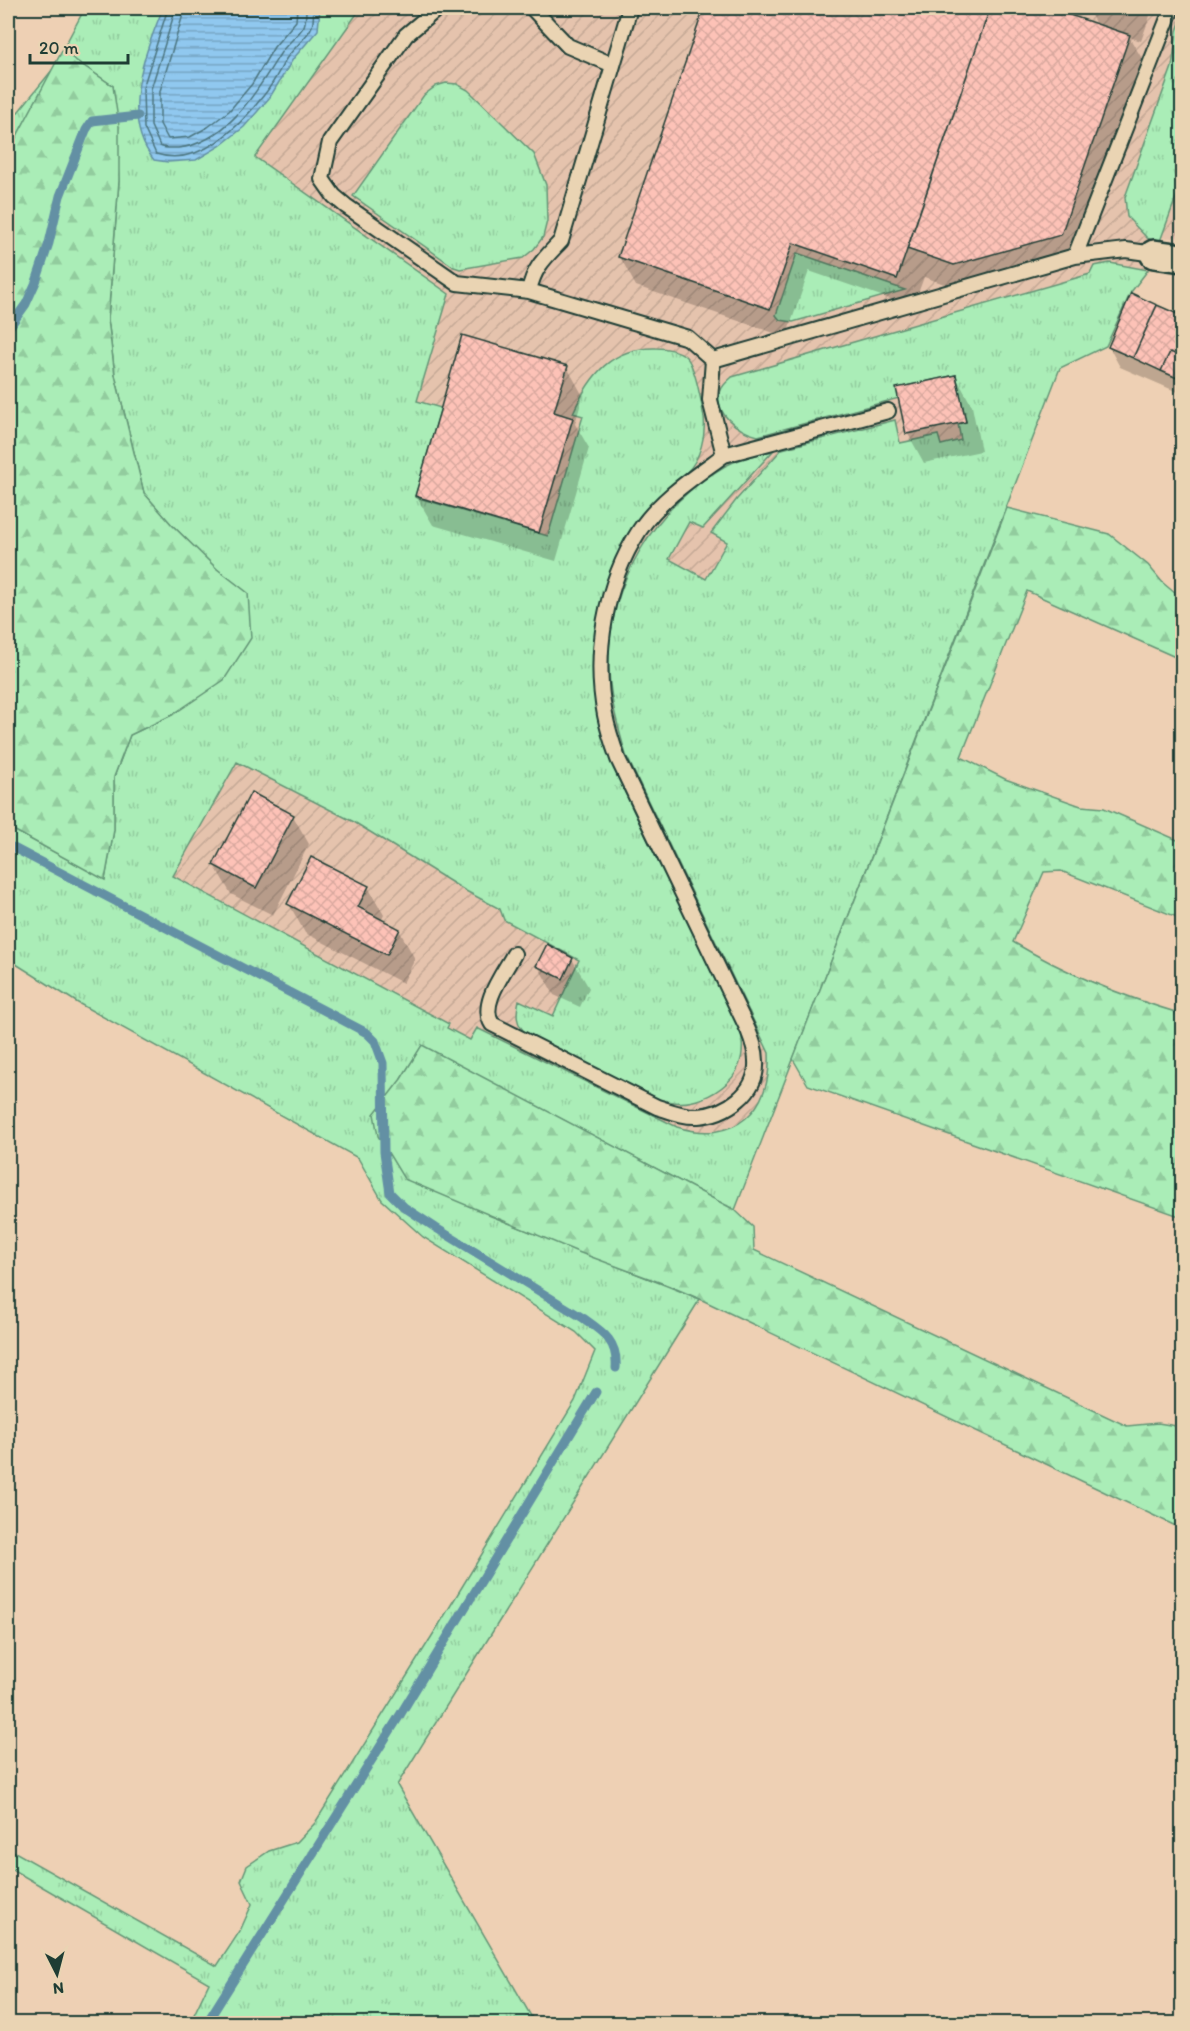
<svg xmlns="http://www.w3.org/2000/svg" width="1190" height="2031" font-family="Itim,sans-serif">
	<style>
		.industrial { fill: url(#industrial-furrows) }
		.grass { fill: url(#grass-tufts); stroke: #649576; stroke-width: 1.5 }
		.forest { fill: url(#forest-firs); stroke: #649576; stroke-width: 1.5 }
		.water { fill: url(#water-rules); stroke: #6390a4; stroke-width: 1.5 }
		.shadow { fill: #0003 }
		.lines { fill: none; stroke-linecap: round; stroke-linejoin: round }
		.shore { stroke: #4c757f; stroke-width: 1.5 }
		.stream { stroke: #6390a4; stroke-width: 9 }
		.building { fill: url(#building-cross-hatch); stroke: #1f3d34; stroke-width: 1.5 }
		.service-casing { stroke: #1f3d34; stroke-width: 18 }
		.minor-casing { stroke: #1f3d34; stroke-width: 32 }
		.service { stroke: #ead4b3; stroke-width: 14 }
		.minor { stroke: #ead4b3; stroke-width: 27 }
	</style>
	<defs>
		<pattern id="industrial-furrows" width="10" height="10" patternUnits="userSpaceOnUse" patternTransform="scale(1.5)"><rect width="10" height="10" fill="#e5c3ad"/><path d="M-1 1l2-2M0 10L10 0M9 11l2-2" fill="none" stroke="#c4a895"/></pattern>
		<pattern id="grass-tufts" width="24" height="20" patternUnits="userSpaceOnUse" patternTransform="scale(1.5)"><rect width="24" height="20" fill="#aaedb7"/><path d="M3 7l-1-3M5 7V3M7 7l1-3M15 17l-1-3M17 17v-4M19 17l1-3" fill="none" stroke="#92cc9e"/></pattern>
		<pattern id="forest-firs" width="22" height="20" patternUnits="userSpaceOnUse" patternTransform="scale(1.5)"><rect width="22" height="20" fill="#aaedb7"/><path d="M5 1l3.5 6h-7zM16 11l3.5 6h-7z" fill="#92cc9e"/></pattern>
		<pattern id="water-rules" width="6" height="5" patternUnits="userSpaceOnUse" patternTransform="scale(1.5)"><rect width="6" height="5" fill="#90c8ef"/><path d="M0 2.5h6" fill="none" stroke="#75a4c2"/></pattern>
		<pattern id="building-cross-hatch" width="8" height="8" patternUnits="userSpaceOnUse" patternTransform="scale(1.5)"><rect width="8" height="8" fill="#fdc2b7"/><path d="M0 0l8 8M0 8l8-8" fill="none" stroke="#d8a89e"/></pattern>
	</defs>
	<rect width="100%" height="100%" fill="#eed0b4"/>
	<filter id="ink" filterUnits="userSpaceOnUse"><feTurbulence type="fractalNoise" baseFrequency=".0167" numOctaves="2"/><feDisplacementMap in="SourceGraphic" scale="12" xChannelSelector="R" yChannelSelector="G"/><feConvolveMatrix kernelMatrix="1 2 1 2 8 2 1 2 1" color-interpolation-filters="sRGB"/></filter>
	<g filter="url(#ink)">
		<path class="industrial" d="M85,8H1182V237L1161,238L1148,270L1131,292L1106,346L1060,368L735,1210L8,827V153Z"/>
		<path class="grass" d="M85,8H361L255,157L449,294L417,401L441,408L415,497L548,536L583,416L573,413C590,375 612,347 656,348C665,348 680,350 686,357C695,365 702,405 704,418C706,436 700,459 687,472C680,480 670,485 663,493C649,507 637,522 626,539C615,556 608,578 603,598C573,702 618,779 662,869C688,921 713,972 739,1024C745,1045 744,1068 727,1083C713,1096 692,1105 673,1102C655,1100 638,1088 622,1081C590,1065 559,1049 527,1034C515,1024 516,1014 519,1000L553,1016L579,960L504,920L500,909L464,890L354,822L237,762L173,876L449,1024L447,1028L470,1040L477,1028L677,1127C734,1145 772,1111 769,1053L626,755C618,727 610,699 609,670C606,587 653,507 725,466C740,458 756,455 773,451L703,528L689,522L669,559L706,579L727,542L711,533L737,499L782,449L895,420L900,443L938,435L941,445L961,440L958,424L966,422L956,375L897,388L899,398L758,436C739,432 709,411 722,388C724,384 729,380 732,377L1090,274L1094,266L1110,263L1148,270L1131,292L1106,346L1060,368L735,1210L422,1046L401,1079L488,1215L700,1299L397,1785L535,2023H190L209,1983L8,1867V1848L217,1966L240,1931L252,1904L241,1881L247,1866L269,1851L297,1842L315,1823L440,1623L575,1401L595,1351L576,1332L423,1237L382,1200L358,1158L78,1003L8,959V827L105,879L114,830V777L130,735L172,715L247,593L217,569L172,525L144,493L115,375L108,319L119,181L113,86L62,51Z
			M1182,17V181L1159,244L1147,238L1127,217L1125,197L1172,67L1177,31Z
			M53,69L8,153V122L19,111Z
			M446,83L457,84L468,90L534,154L546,185L547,221L543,237L534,249L523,258L460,269L454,267L353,196L424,95L436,86Z
			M797,253L905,290L793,322L780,320L776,315Z"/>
		<path class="forest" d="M62,51L113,86L119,126V181L108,319L115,375L144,493L172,525L217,569L248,593L251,638L224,680L172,715L130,735L114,777V830L105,880L8,827V153Z
			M1007,508L1109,534L1148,565L1163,583L1182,599V660L1027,591L961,757L1005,779L1081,806L1104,808L1182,842V919L1061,871L1044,872L1013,942C1065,973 1124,997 1182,1014V1217L808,1085L793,1059Z
			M422,1045L735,1210L753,1227L754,1250L1127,1426L1158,1423L1182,1427V1529L700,1299L667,1285L578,1252L404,1179L378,1136L374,1114L401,1079Z"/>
		<path class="water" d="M163,8H320L318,30L293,59L270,97L244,127L220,146L196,160L168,162L154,160C119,117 145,53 163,8Z"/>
		<path class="shadow" d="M706,8H1072L1069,16L1097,26L1087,8H1145L1150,16L1141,41L1129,37L1146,65L1077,263L971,293L924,277L913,307L809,271L786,337L636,286L620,257Z
			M1132,295L1182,317V394L1120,367L1109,347Z
			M567,367L583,396L575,424L589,448L556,561L433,525L416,496Z
			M956,377L972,406L981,451L924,463L908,434L898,389Z
			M293,816L309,844L273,915L231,894L214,865Z
			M368,887L384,915L381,921L399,930L415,959L403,983L305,933L289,904Z
			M572,959L589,988L580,1007L554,995L538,966Z"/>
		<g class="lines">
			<path class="shore" d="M168,8L143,88L144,128L156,154C200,168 240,126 264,95C273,84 279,71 286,59C292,49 309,36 312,26C314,21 313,13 314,8
				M176,8L151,89V126L160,146C166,149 171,148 178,148C227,143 256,92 280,54C286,44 298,36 304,26C306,21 306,13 306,8
				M185,8L160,91V124L168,139L190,137L208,127L229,111L252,84L274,47L296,21L297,8"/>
			<path class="stream" d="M8,329L26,304L36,282L49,243L60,196L86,130L92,121L138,116
				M8,845L367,1033L375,1041L383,1063L384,1152L390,1193L404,1207L436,1228L583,1318C603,1332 618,1341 616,1368
				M206,2024L400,1715L596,1392"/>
		</g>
		<path class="building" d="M704,8H990L897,279L793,243L770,309L618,257Z
			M990,8H1049L1130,35L1061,235L954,265L907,249Z
			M1109,8H1127L1125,13Z
			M1131,293L1157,305L1133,358L1108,347Z
			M1157,305L1182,316V338L1175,354L1170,352L1161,371L1133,358Z
			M462,335L568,366L554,412L573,418L539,533L415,496Z
			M1182,338V380L1161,371L1170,352L1175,354Z
			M956,375L966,422L906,434L896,388Z
			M251,792L294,815L256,888L213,865Z
			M311,857L369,886L358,907L400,929L387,955L287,904Z
			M547,944L573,958L563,979L536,966Z"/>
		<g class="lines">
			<defs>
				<path id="service" d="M438,8L406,35L330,142L322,179L334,196L346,206L457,283L529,291
					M532,8L568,46L613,65
					M630,8L561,241C545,258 534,267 529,291L688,338L713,360
					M1075,256L1172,8
					M713,360L1075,256L1126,250L1154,254
					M724,455L888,411
					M514,954C504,973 479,1004 492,1024L657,1107C670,1111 684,1117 698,1116C726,1114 758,1093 756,1061C756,1050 752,1040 748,1030L618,759C613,745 608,731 605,715C593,654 605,584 639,531C660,499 694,477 724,455L710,400L713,360"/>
				<path id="minor" d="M1154,254L1182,258"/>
			</defs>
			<use href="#service" class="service-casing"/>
			<use href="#minor" class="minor-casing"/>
			<use href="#service" class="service"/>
			<use href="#minor" class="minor"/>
		</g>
	</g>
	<rect width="1190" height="2031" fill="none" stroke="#ead4b3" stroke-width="30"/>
	<rect x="15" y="15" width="1160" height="2001" fill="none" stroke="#1f3d34" stroke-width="2" filter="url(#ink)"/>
	<g transform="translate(57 1974) rotate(174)" stroke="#ead4b3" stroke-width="4.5" paint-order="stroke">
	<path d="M0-4.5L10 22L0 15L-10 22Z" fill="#1f3d34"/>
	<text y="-9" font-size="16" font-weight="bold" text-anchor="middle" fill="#1f3d34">N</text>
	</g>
	<path d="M30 54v9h98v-9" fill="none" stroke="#1f3d34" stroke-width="3"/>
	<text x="39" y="54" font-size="18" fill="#1f3d34" stroke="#ead4b3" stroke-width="4.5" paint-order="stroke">20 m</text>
</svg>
